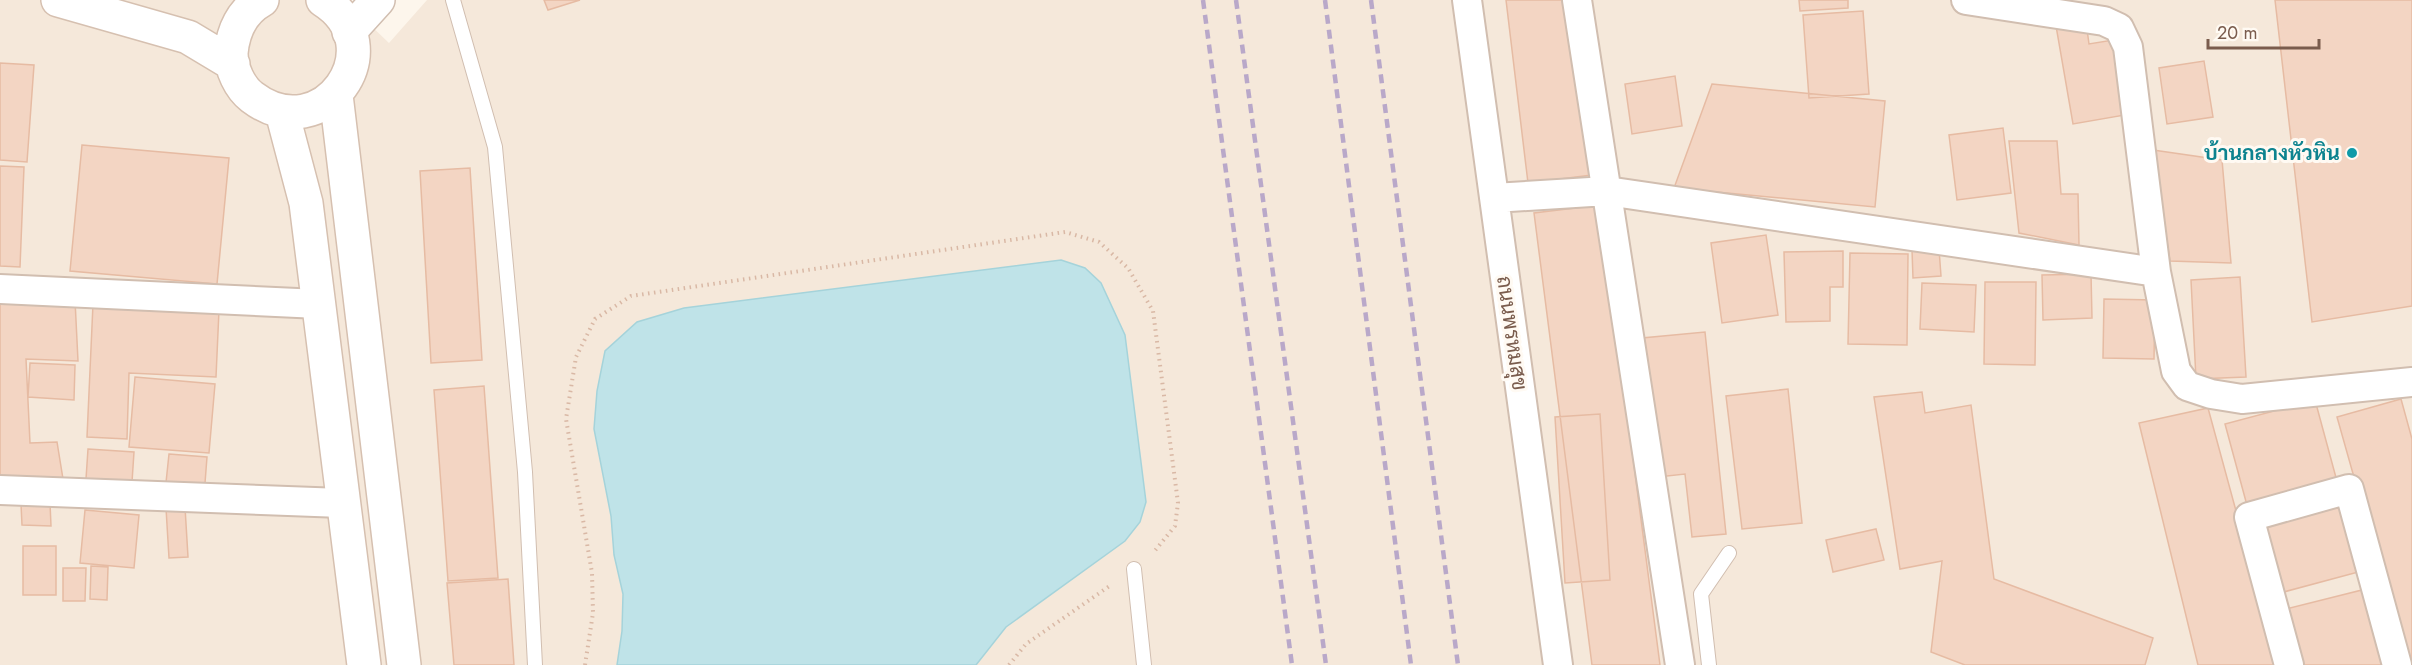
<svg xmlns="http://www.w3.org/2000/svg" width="2412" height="665" font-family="Jost,Sarabun,sans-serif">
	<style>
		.residential { fill: #f5e8da }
		.water { fill: #bfe3e8; stroke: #a5d3da; stroke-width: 1.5 }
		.building { fill: #f3d5c3; stroke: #e6bba3; stroke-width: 1.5 }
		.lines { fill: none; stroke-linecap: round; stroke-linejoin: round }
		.service-casing { stroke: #d1beb0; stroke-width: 16 }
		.minor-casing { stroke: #d1beb0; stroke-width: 32 }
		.tertiary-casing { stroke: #d1beb0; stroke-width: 36 }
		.secondary-casing { stroke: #d6c0b0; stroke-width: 36 }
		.path { stroke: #d9b8a5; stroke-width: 4; stroke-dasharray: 1.5 4.5; stroke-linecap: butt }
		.service { stroke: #fff; stroke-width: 14 }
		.minor { stroke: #fff; stroke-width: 28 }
		.tertiary { stroke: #fff; stroke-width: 33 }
		.secondary { stroke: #fff; stroke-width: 33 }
		.rail { stroke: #b9a8c9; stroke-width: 4.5; stroke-dasharray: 9 6; stroke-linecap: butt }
		.culture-dot { fill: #0f9aa8; stroke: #fffaf3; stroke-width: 2 }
		.labels { text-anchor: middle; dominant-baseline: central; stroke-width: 6; stroke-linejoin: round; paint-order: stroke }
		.culture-label { font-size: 21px; font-weight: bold; fill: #0d838f; stroke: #fffaf3; text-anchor: end }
		.street-label { font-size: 21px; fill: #7a5c4d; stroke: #fffaf3 }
	</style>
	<rect width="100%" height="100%" fill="#fdf6ec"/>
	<path class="residential" d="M0,0H344L389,43L427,0H2412V665H0Z"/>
	<path class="water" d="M1061,260L1085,268L1101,283L1125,335L1146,502L1140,522L1125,541L1006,627L976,665H617L622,631L623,594L614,555L611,516L594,429L597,391L605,351L637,322L684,308Z"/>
	<path class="building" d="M544,0H580L548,10Z
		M1506,0H1572L1592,175L1528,183Z
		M1799,0H1848V8L1800,11Z
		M2275,0H2412V306L2312,322Z
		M1863,11L1869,94L1809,98L1803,15Z
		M2086,22L2089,44L2113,40L2125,115L2073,124L2056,26Z
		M2204,61L2213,117L2167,124L2159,68Z
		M0,63L34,65L27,162L0,160Z
		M1675,76L1682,126L1632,134L1625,84Z
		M1712,84L1885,101L1875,207L1674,188Z
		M2003,128L2011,193L1957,200L1949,135Z
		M2009,141H2057L2061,194H2078L2079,245L2019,233Z
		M82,145L229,158L217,284L70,271Z
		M2153,150L2222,160L2231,263L2170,261Z
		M0,166L24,167L20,267L0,266Z
		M470,168L482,360L431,363L420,171Z
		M1600,205L1660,665H1592L1534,213Z
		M1766,235L1778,315L1722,323L1711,243Z
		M1939,249L1941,276L1913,278L1912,250Z
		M1843,251V287H1830V321L1786,322L1784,252Z
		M1850,253L1908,254L1907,345L1848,344Z
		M2091,274L2092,318L2043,320L2042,275Z
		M2240,277L2246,377L2196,379L2191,280Z
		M1985,282H2036L2035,365L1984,364Z
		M1922,283L1976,285L1974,332L1920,329Z
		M0,297L75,300L78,361L26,359L30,443L57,442L63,479L0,476Z
		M2104,299L2155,300L2154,359L2103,358Z
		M93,304L219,310L216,377L129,373L127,439L87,437Z
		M1705,332L1726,534L1692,537L1685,474L1658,477L1642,338Z
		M30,363L75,365L74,400L28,397Z
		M135,377L215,384L209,453L129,447Z
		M484,386L498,578L448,581L434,390Z
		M1788,389L1802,523L1742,529L1726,396Z
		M1922,392L1925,413L1971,405L1994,579L2153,638L2145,665H1965L1931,652L1942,561L1900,569L1874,397Z
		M2401,399L2412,439V665H2407L2337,417Z
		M2315,400L2338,485L2248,509L2225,424Z
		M2208,408L2278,665H2198L2139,423Z
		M1600,414L1610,580L1565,583L1555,417Z
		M88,449L134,452L132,482L86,479Z
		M169,454L207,457L204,496L165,492Z
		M2343,501L2362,571L2280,593L2261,523Z
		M50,503L51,526L22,525L21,504Z
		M185,507L188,557L169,558L166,508Z
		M85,510L139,515L134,568L80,563Z
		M1876,529L1884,560L1833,572L1826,540Z
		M23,546H56V595H23Z
		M91,566L108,567L107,600L90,599Z
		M63,568H86L85,601H63Z
		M508,579L514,665H454L447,583Z
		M2362,590L2383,665H2299L2282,610Z"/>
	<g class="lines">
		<defs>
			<path id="service" d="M453,0L495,147L525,472L535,665
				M1134,569L1144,665
				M1709,665L1701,594L1729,553"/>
			<path id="minor" d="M1467,0L1558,665
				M1577,0L1680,665
				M1966,0L2104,21L2119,28L2128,47L2156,272L2176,371L2187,386L2211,394L2242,399L2412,382
				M1494,198L1607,191L2156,272
				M0,289L319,304
				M0,490L342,503
				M2289,665L2249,517L2349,489L2397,665"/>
			<path id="tertiary" d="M349,32L378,0"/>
			<path id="secondary" d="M58,0L188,37L233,64
				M262,0C242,11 233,31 231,53C231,69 240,88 252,97C323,151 396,46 323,0
				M336,95L404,665
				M282,112L306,203L364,665"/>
		</defs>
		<use href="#service" class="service-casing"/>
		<use href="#minor" class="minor-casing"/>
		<use href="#tertiary" class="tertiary-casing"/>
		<use href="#secondary" class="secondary-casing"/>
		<path class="path" d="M585,665L593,613L592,573L566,419L576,357L595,319L631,296L1065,232L1099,242L1128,268L1153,311L1178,503L1175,526L1153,553
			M1009,665L1026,644L1111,585"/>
		<use href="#service" class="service"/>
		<use href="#minor" class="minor"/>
		<use href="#tertiary" class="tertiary"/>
		<use href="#secondary" class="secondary"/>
		<path class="rail" d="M1203,0L1292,665
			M1236,0L1326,665
			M1325,0L1411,665
			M1371,0L1458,665"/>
	</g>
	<circle class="culture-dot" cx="2352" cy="153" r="6"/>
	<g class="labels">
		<g class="culture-label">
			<text x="2340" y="153">บ้านกลางหัวหิน</text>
		</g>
		<g class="street-label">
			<text transform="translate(1512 333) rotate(82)">ถนนพรหมสุข</text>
		</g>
	</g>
	<path d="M2208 39v9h111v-9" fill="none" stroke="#7a5c4d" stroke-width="3"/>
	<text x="2217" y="39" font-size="18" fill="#7a5c4d" stroke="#fffaf3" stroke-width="4.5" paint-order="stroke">20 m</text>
</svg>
